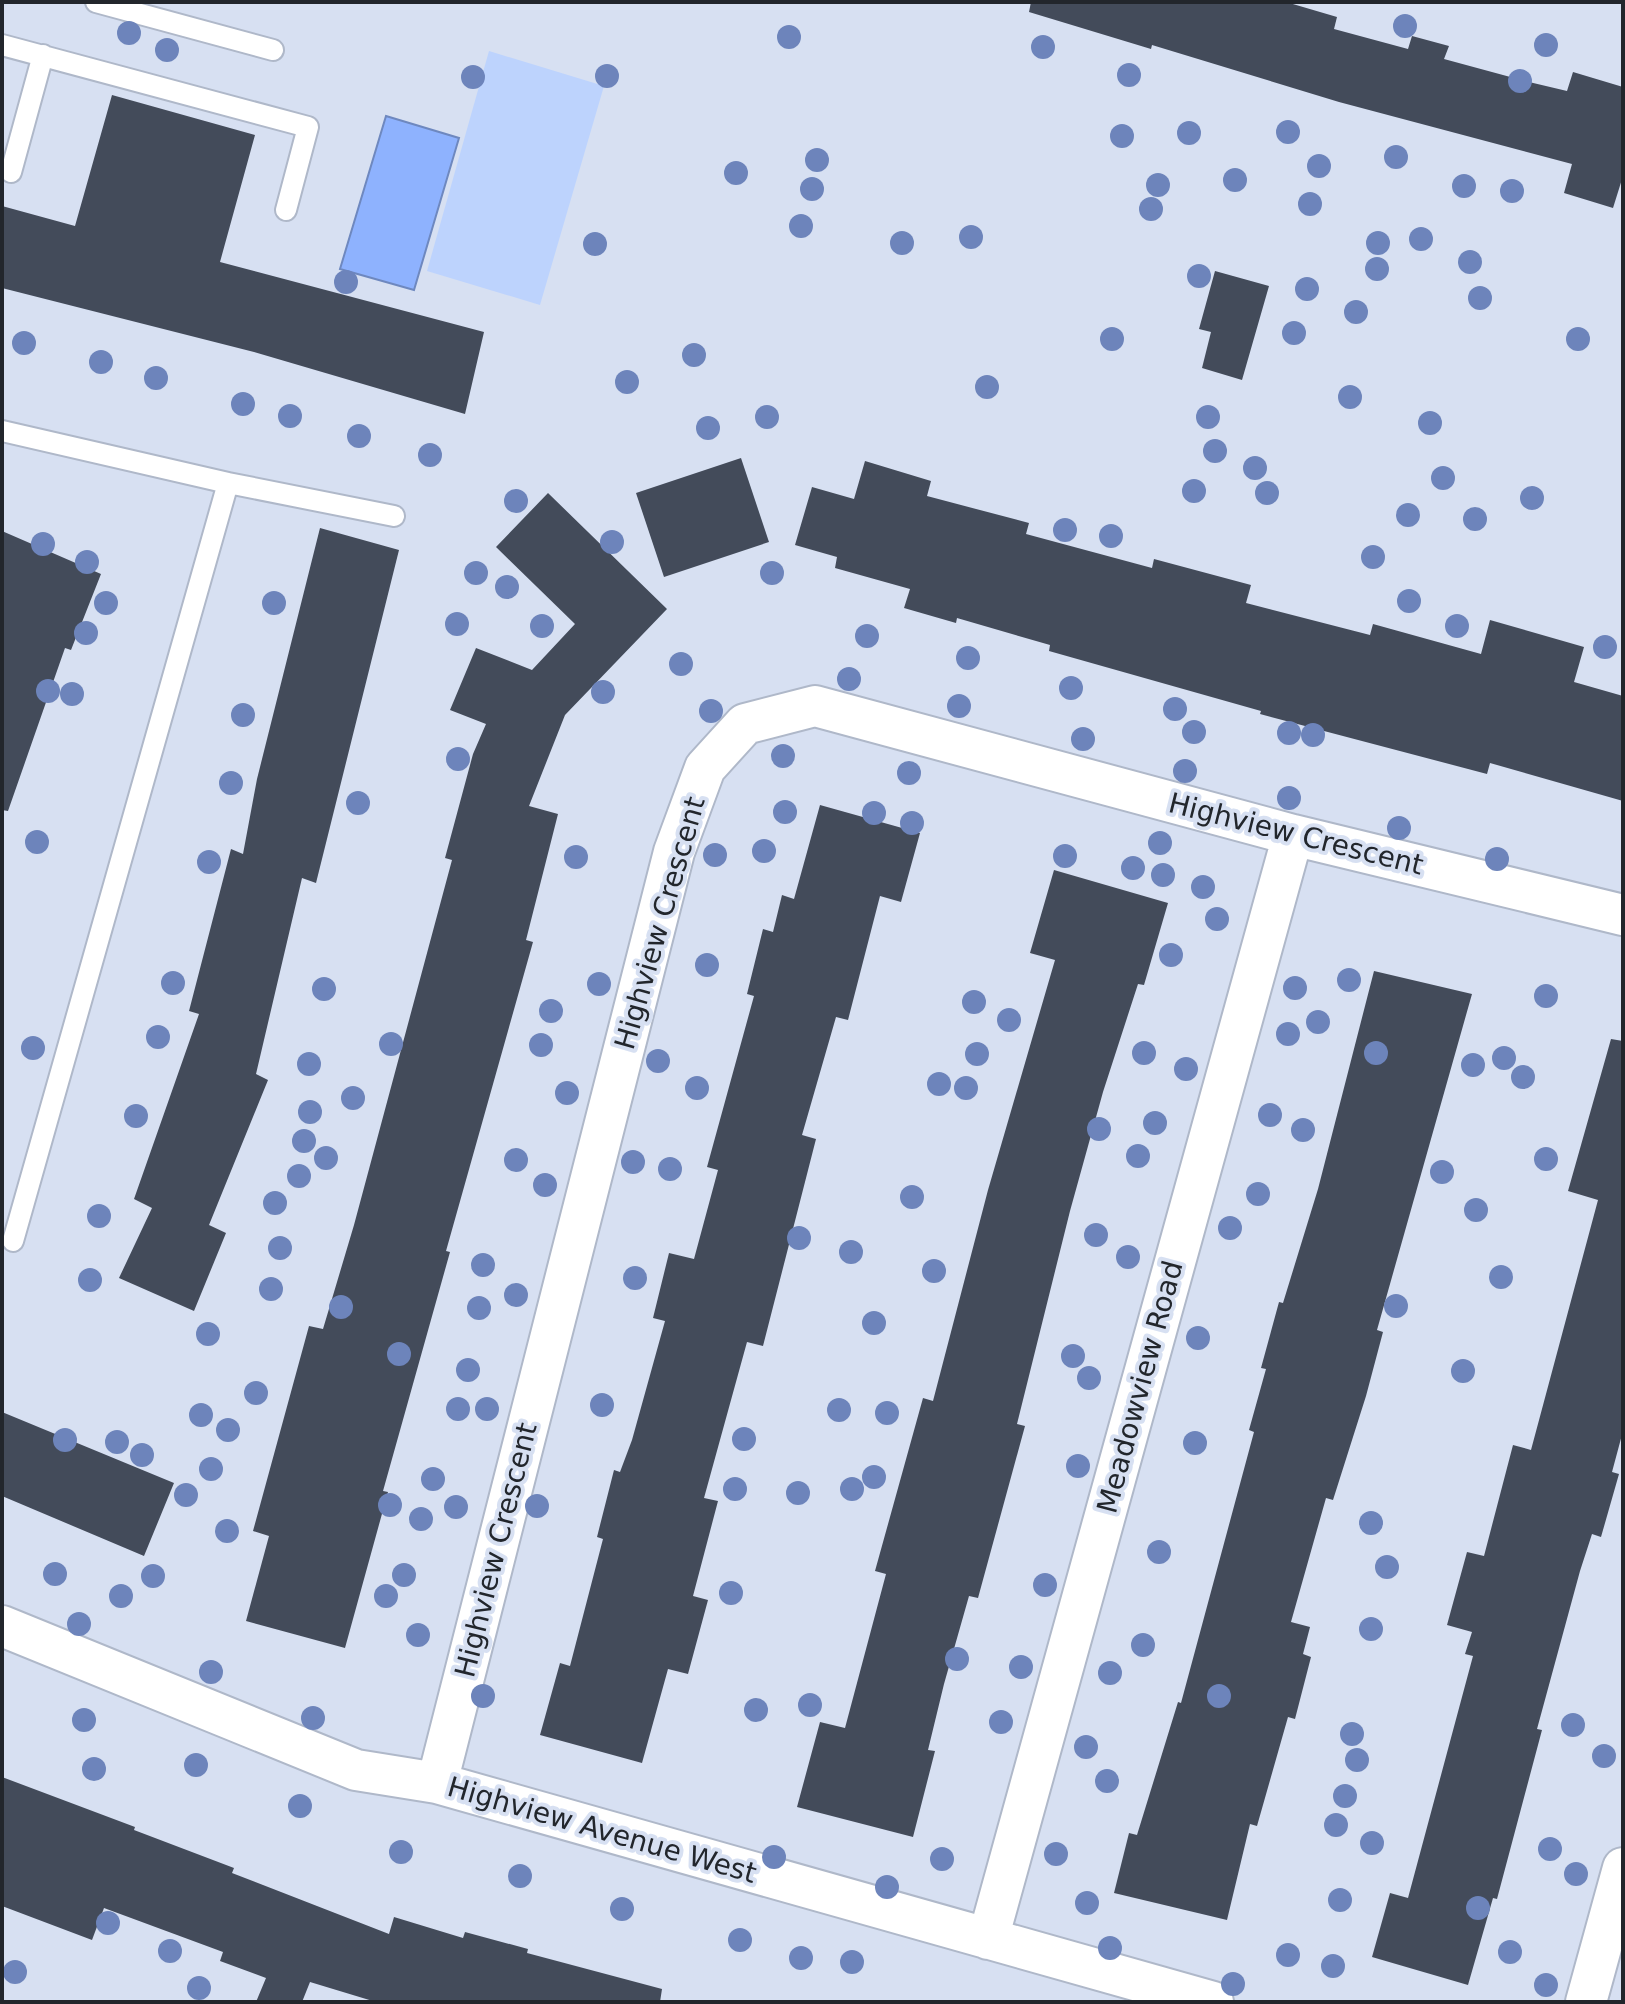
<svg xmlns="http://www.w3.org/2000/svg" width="1625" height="2004" font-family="'DejaVu Sans',sans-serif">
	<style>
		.green { fill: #bdd3fd }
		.water { fill: #8eb2fe; stroke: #6e88bf; stroke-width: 2 }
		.building { fill: #434b5a }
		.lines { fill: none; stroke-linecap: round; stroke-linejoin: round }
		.service-casing { stroke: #afb8c9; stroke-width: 24 }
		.minor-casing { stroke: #afb8c9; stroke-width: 44 }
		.service { stroke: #fff; stroke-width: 20 }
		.minor { stroke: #fff; stroke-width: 40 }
		.tree { fill: #6d84bb }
		.labels { text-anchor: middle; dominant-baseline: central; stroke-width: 8; stroke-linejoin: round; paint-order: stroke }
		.street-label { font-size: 28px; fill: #22262c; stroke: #d7e0f2 }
	</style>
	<rect width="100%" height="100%" fill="#d7e0f2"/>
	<path class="green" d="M489,51L604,86L540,305L427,271Z"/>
	<path class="water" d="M386,116L459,138L414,290L340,269Z"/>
	<path class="building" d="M1031,2H1286L1337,17L1334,29L1408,49L1412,36L1449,46L1444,59L1529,82L1567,91L1573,72L1623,87V176L1613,208L1564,193L1572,164L1339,102L1152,45L1151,49L1029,12Z
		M112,95L255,135L220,262L484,332L465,414L254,352L2,288V206L75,226Z
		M1215,271L1269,286L1242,380L1202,368L1211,332L1199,329Z
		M741,458L769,542L664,577L636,493Z
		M865,461L931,481L927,496L1029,523L1026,534L1152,568L1154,559L1251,585L1246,603L1370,635L1373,624L1481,654L1490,620L1584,647L1574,682L1623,696V801L1490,763L1487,774L1260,714L1261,711L1049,651L1050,645L957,618L956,623L904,608L910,589L835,568L837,557L795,545L812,487L854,499Z
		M548,493L667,609L565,715L529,806L558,814L526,940L533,942L446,1251L450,1252L383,1491L388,1492L345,1648L246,1621L269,1536L253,1531L309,1326L323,1329L354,1225L452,860L445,858L473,754L486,724L450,710L476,648L532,670L575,624L496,547Z
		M320,528L399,550L316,883L302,878L256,1074L268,1080L209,1225L226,1233L194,1311L119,1278L152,1208L134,1199L199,1014L189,1011L231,849L243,854L257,779Z
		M2,531L101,574L71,650L65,648L8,811L2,810Z
		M820,805L920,833L901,902L880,896L848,1020L836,1017L802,1135L816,1139L763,1346L747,1342L704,1498L718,1501L693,1596L708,1600L688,1674L668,1669L642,1763L540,1735L560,1663L570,1666L603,1539L597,1537L614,1470L620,1472L632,1440L665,1321L653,1318L669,1253L694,1259L718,1170L707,1167L754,996L747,994L763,929L773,932L782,895L794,899Z
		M1054,870L1168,903L1144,985L1138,984L1103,1092L1070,1211L1017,1424L1025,1426L978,1598L969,1596L944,1684L928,1750L935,1751L913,1837L797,1807L820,1722L845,1728L886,1574L875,1571L923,1398L933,1401L988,1190L1055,960L1030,953Z
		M1374,971L1472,994L1377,1330L1383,1332L1366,1396L1333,1500L1326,1498L1291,1622L1310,1627L1303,1654L1311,1657L1295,1719L1288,1717L1257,1826L1250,1824L1227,1920L1114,1893L1129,1833L1137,1835L1178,1702L1181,1703L1254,1432L1249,1430L1266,1369L1261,1368L1279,1302L1283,1303L1318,1189Z
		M1611,1039L1623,1041V1431L1612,1472L1619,1474L1601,1537L1592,1534L1580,1571L1537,1729L1542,1730L1497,1899L1493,1898L1468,1985L1372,1957L1390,1893L1408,1898L1473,1656L1465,1654L1472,1632L1447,1625L1467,1552L1484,1556L1513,1445L1531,1450L1598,1200L1568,1191Z
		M2,1412L174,1483L144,1556L2,1496Z
		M2,1777L135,1827L134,1830L234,1868L232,1873L389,1934L394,1917L463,1938L465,1932L528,1949L527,1953L662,1989L660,2002H376L310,1982L302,2002H256L266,1978L220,1961L223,1952L104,1908L92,1940L2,1906Z"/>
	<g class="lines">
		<defs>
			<path id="service" d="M96,2L273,50
				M2,45L308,127L286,210
				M11,172L43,55
				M2,431L228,483L13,1241
				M228,483L394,516"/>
			<path id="minor" d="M2,1626L356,1770L437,1783L1213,2002
				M437,1783L674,852L705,768L745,724L815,706L1293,835L1623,915
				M988,1939L1293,835
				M1586,2002L1623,1868"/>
		</defs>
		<use href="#service" class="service-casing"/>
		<use href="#minor" class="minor-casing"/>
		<use href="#service" class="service"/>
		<use href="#minor" class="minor"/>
	</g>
	<g class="tree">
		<circle cx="1405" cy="26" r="12"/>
		<circle cx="129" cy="33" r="12"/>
		<circle cx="789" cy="37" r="12"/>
		<circle cx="1546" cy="45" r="12"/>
		<circle cx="1043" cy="47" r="12"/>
		<circle cx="167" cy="50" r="12"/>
		<circle cx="1129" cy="75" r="12"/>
		<circle cx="607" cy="76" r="12"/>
		<circle cx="473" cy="77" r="12"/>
		<circle cx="1520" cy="81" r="12"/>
		<circle cx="1288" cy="132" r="12"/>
		<circle cx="1189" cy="133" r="12"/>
		<circle cx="1122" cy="136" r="12"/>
		<circle cx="1396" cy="157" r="12"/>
		<circle cx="817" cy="160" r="12"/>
		<circle cx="1319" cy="166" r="12"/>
		<circle cx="736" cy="173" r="12"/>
		<circle cx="1235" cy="180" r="12"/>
		<circle cx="1158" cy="185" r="12"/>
		<circle cx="1464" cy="186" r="12"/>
		<circle cx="812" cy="189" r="12"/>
		<circle cx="1512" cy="191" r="12"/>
		<circle cx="1310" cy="204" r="12"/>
		<circle cx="1151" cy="209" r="12"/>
		<circle cx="801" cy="226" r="12"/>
		<circle cx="971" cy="237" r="12"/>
		<circle cx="1421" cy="239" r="12"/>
		<circle cx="902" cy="243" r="12"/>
		<circle cx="1378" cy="243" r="12"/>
		<circle cx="595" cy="244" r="12"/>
		<circle cx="1470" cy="262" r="12"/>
		<circle cx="1377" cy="269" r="12"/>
		<circle cx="1199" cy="276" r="12"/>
		<circle cx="346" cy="282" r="12"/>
		<circle cx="1307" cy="289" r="12"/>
		<circle cx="1480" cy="298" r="12"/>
		<circle cx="1356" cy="312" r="12"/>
		<circle cx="1294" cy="333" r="12"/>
		<circle cx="1112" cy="339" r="12"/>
		<circle cx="1578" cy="339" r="12"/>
		<circle cx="24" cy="343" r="12"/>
		<circle cx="694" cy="355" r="12"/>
		<circle cx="101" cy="362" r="12"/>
		<circle cx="156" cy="378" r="12"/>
		<circle cx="627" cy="382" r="12"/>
		<circle cx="987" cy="387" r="12"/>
		<circle cx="1350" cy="397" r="12"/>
		<circle cx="243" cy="404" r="12"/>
		<circle cx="290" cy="416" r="12"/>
		<circle cx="767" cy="417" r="12"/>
		<circle cx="1208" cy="417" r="12"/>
		<circle cx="1430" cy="423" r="12"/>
		<circle cx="708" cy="428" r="12"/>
		<circle cx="359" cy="436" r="12"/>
		<circle cx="1215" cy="451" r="12"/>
		<circle cx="430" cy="455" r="12"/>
		<circle cx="1255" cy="468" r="12"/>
		<circle cx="1443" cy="478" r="12"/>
		<circle cx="1194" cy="491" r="12"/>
		<circle cx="1267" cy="493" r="12"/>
		<circle cx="1532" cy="498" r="12"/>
		<circle cx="516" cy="501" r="12"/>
		<circle cx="1408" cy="515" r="12"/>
		<circle cx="1475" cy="519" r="12"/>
		<circle cx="1065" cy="530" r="12"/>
		<circle cx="1111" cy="536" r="12"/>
		<circle cx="612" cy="542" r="12"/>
		<circle cx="43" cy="544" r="12"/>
		<circle cx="1373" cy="557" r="12"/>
		<circle cx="87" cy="562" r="12"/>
		<circle cx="476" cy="573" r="12"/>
		<circle cx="772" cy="573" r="12"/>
		<circle cx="507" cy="587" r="12"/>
		<circle cx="1409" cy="601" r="12"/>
		<circle cx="106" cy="603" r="12"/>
		<circle cx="274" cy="603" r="12"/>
		<circle cx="457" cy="624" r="12"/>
		<circle cx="542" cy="626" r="12"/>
		<circle cx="1457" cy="626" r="12"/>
		<circle cx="86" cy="633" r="12"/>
		<circle cx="867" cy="636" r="12"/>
		<circle cx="1605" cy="647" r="12"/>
		<circle cx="968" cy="658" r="12"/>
		<circle cx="681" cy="664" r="12"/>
		<circle cx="849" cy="679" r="12"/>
		<circle cx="1071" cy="688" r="12"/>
		<circle cx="48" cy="691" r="12"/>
		<circle cx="603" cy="692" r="12"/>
		<circle cx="72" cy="694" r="12"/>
		<circle cx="959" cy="706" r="12"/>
		<circle cx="1175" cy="709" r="12"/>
		<circle cx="711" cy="711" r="12"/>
		<circle cx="243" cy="715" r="12"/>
		<circle cx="1194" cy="732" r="12"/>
		<circle cx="1289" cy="733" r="12"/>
		<circle cx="1313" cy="735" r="12"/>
		<circle cx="1083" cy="739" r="12"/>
		<circle cx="783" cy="756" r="12"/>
		<circle cx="458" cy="759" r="12"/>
		<circle cx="1185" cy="771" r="12"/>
		<circle cx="909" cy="773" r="12"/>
		<circle cx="231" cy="783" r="12"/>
		<circle cx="1289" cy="798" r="12"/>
		<circle cx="358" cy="803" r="12"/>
		<circle cx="785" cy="812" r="12"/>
		<circle cx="874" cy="813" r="12"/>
		<circle cx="912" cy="823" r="12"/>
		<circle cx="1399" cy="828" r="12"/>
		<circle cx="37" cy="842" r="12"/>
		<circle cx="1160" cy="843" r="12"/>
		<circle cx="764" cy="851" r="12"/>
		<circle cx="715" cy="855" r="12"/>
		<circle cx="1065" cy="856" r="12"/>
		<circle cx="576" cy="857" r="12"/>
		<circle cx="1497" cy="859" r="12"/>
		<circle cx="209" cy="862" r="12"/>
		<circle cx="1133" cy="868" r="12"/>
		<circle cx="1163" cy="875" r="12"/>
		<circle cx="1203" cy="887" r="12"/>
		<circle cx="1217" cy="919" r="12"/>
		<circle cx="1171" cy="955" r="12"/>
		<circle cx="707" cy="965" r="12"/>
		<circle cx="1349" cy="980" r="12"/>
		<circle cx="173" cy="983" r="12"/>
		<circle cx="599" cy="984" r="12"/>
		<circle cx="1295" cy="988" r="12"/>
		<circle cx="324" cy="989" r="12"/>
		<circle cx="1546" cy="996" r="12"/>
		<circle cx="974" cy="1002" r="12"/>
		<circle cx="551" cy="1011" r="12"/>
		<circle cx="1009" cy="1020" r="12"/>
		<circle cx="1318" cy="1022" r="12"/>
		<circle cx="1288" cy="1034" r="12"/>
		<circle cx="158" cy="1037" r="12"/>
		<circle cx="391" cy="1044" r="12"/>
		<circle cx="541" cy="1045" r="12"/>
		<circle cx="33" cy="1048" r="12"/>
		<circle cx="1144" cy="1053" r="12"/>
		<circle cx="1376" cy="1053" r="12"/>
		<circle cx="977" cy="1054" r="12"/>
		<circle cx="1504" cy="1058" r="12"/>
		<circle cx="658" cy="1061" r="12"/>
		<circle cx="309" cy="1064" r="12"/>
		<circle cx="1473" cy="1065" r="12"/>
		<circle cx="1186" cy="1069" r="12"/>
		<circle cx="1523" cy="1077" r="12"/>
		<circle cx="939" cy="1084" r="12"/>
		<circle cx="697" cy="1088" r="12"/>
		<circle cx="966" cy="1088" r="12"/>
		<circle cx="567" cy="1093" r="12"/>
		<circle cx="353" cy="1098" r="12"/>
		<circle cx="310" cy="1112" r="12"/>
		<circle cx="1270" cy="1115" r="12"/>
		<circle cx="136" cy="1116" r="12"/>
		<circle cx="1155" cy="1123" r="12"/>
		<circle cx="1099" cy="1129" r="12"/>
		<circle cx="1303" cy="1130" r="12"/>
		<circle cx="304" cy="1141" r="12"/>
		<circle cx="1138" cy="1156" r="12"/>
		<circle cx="326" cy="1158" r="12"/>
		<circle cx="1546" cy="1159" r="12"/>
		<circle cx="516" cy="1160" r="12"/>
		<circle cx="633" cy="1162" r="12"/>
		<circle cx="670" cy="1169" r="12"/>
		<circle cx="1442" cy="1172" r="12"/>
		<circle cx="299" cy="1176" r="12"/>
		<circle cx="545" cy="1185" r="12"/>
		<circle cx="1258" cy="1194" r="12"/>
		<circle cx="912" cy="1197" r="12"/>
		<circle cx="275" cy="1203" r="12"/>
		<circle cx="1476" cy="1210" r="12"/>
		<circle cx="99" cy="1216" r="12"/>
		<circle cx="1230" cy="1228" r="12"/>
		<circle cx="1096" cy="1235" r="12"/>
		<circle cx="799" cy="1238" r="12"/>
		<circle cx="280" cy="1248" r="12"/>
		<circle cx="851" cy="1252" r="12"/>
		<circle cx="1128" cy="1257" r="12"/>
		<circle cx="483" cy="1265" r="12"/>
		<circle cx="934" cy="1271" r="12"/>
		<circle cx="1501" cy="1277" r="12"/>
		<circle cx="635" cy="1278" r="12"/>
		<circle cx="90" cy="1280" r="12"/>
		<circle cx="271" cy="1289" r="12"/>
		<circle cx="516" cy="1295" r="12"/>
		<circle cx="1396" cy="1306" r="12"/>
		<circle cx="341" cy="1307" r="12"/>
		<circle cx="479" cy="1308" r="12"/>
		<circle cx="874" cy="1323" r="12"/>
		<circle cx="208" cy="1334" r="12"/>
		<circle cx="1198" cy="1338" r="12"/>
		<circle cx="399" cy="1354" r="12"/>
		<circle cx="1073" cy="1356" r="12"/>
		<circle cx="468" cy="1370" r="12"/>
		<circle cx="1463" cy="1371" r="12"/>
		<circle cx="1089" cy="1378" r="12"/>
		<circle cx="256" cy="1393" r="12"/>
		<circle cx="602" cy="1405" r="12"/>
		<circle cx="458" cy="1409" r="12"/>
		<circle cx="487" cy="1409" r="12"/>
		<circle cx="839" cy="1410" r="12"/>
		<circle cx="887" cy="1413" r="12"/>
		<circle cx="201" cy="1415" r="12"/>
		<circle cx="228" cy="1430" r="12"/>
		<circle cx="744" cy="1439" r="12"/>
		<circle cx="65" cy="1440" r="12"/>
		<circle cx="117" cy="1442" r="12"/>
		<circle cx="1195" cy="1443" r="12"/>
		<circle cx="142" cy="1455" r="12"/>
		<circle cx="1078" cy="1466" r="12"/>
		<circle cx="211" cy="1469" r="12"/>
		<circle cx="874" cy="1477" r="12"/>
		<circle cx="433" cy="1479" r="12"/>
		<circle cx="735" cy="1489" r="12"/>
		<circle cx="852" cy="1489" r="12"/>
		<circle cx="798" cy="1493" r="12"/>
		<circle cx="186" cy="1495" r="12"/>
		<circle cx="390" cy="1505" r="12"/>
		<circle cx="537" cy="1506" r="12"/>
		<circle cx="456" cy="1507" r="12"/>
		<circle cx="421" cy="1519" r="12"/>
		<circle cx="1371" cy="1523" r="12"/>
		<circle cx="227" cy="1531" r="12"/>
		<circle cx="1159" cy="1552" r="12"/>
		<circle cx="1387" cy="1567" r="12"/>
		<circle cx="55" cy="1574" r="12"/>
		<circle cx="404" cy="1575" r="12"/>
		<circle cx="153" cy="1576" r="12"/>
		<circle cx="1045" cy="1585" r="12"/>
		<circle cx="731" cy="1593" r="12"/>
		<circle cx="121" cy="1596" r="12"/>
		<circle cx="386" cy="1596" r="12"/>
		<circle cx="79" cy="1624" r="12"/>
		<circle cx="1371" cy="1629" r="12"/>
		<circle cx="418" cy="1635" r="12"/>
		<circle cx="1143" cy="1645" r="12"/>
		<circle cx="957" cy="1659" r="12"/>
		<circle cx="1021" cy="1667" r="12"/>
		<circle cx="211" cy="1672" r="12"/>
		<circle cx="1110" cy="1673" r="12"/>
		<circle cx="483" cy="1696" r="12"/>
		<circle cx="1219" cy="1696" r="12"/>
		<circle cx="810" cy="1705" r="12"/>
		<circle cx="756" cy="1710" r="12"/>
		<circle cx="313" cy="1718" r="12"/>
		<circle cx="84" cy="1720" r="12"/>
		<circle cx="1001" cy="1722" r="12"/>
		<circle cx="1573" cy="1725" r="12"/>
		<circle cx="1352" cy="1734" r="12"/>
		<circle cx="1086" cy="1747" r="12"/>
		<circle cx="1604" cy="1756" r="12"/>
		<circle cx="1357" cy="1760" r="12"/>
		<circle cx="196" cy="1765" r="12"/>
		<circle cx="94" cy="1769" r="12"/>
		<circle cx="1107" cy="1781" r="12"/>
		<circle cx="1345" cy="1796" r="12"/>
		<circle cx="300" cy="1806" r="12"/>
		<circle cx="1336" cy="1825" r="12"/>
		<circle cx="1372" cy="1843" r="12"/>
		<circle cx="1550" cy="1849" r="12"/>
		<circle cx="401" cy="1852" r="12"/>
		<circle cx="1056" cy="1854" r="12"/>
		<circle cx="774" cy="1857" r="12"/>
		<circle cx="942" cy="1859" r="12"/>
		<circle cx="1576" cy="1874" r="12"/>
		<circle cx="520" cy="1876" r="12"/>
		<circle cx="887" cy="1887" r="12"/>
		<circle cx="1340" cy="1900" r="12"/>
		<circle cx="1087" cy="1903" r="12"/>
		<circle cx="1478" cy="1908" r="12"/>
		<circle cx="622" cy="1909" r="12"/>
		<circle cx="108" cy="1923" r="12"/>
		<circle cx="740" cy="1940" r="12"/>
		<circle cx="1110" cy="1948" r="12"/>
		<circle cx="170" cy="1951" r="12"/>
		<circle cx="1510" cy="1952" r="12"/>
		<circle cx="1288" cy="1955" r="12"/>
		<circle cx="801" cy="1958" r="12"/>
		<circle cx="852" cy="1962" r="12"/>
		<circle cx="1333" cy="1966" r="12"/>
		<circle cx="15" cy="1972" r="12"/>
		<circle cx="1233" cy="1984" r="12"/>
		<circle cx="1546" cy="1985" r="12"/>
		<circle cx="199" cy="1988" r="12"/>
	</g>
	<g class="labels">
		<g class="street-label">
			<text transform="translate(1296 834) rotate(14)">Highview Crescent</text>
			<text transform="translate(660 923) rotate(-74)">Highview Crescent</text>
			<text transform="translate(1140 1387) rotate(-75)">Meadowview Road</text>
			<text transform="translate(496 1550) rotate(-76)">Highview Crescent</text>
			<text transform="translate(602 1830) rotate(16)">Highview Avenue West</text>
		</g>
	</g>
	<rect width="1625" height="2004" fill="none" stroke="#22262c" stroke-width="8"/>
</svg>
